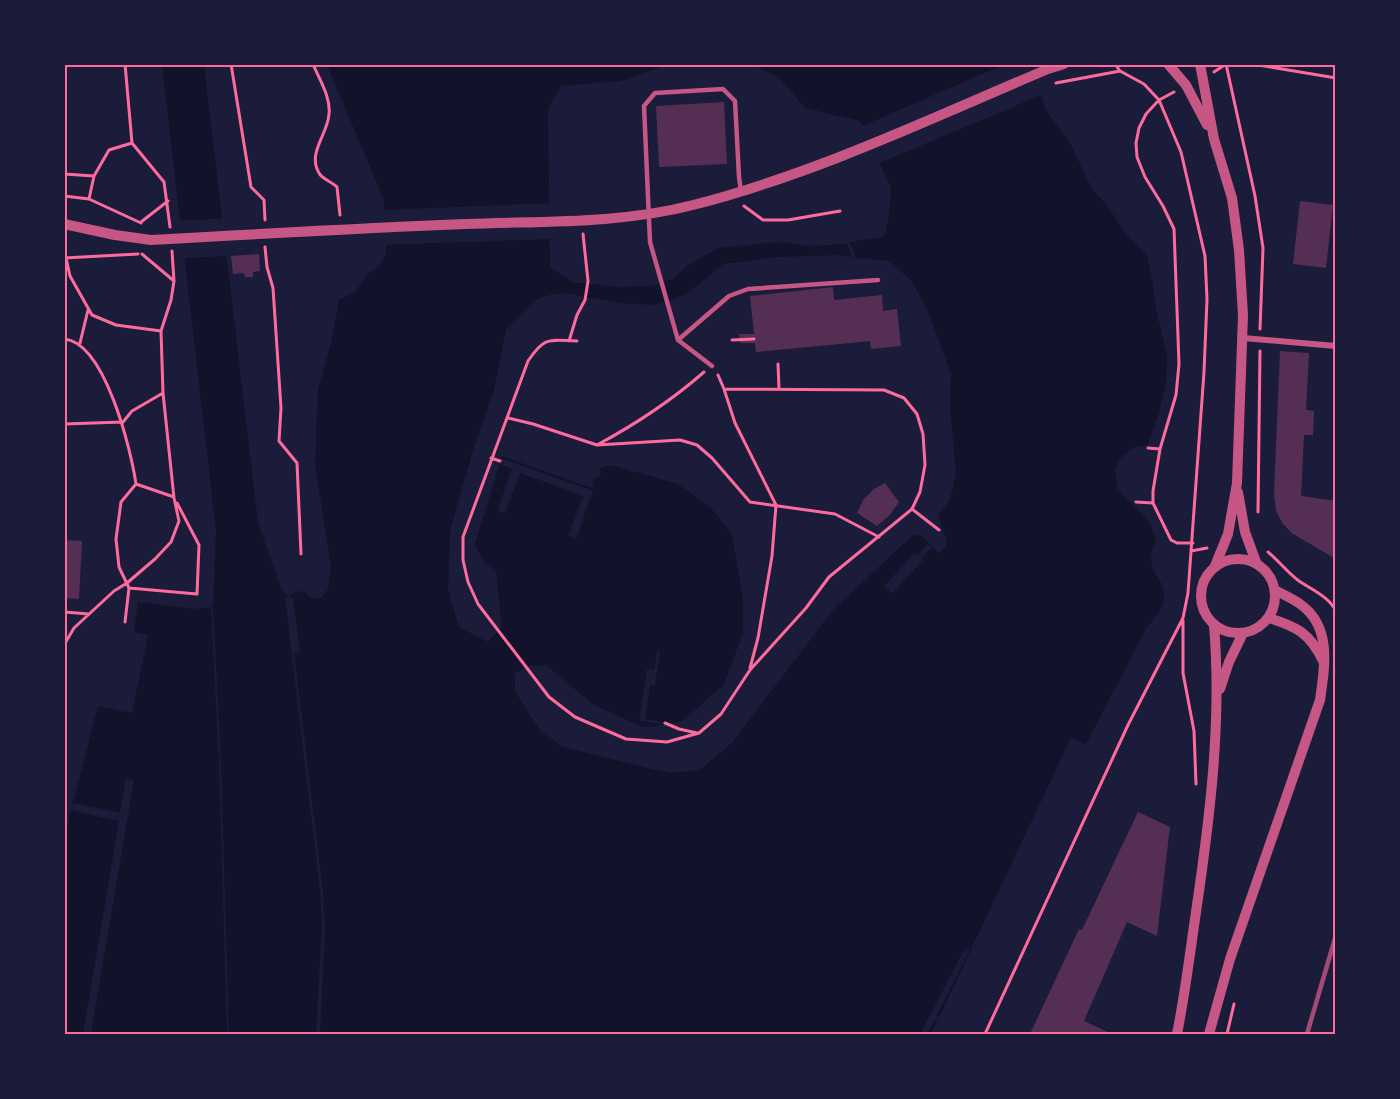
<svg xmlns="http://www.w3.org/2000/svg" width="1400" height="1099" font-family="Signika,sans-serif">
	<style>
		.water { fill: #12122b }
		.pier { fill: #1b1b3a }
		.building { fill: #542f53 }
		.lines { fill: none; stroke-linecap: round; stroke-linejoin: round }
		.path { stroke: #ff6b9d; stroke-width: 3 }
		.service { stroke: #c65784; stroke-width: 4.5 }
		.minor { stroke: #c65784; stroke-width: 6 }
		.tertiary { stroke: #c65784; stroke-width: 10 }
		.rail { stroke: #a44b75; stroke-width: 4.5 }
		.neatline { fill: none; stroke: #ff6b9d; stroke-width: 2 }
	</style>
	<rect width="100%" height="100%" fill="#1b1b3a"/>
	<path class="water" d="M162,65H204L258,523L283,593L287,595L303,591L311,598H322L328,589L331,567L315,464L318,389L332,339L339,300L356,291L367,275L380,265L386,253L384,200L327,65H666L621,81L561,86L548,109L550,267L572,282L618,287L652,286L672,279L690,264L718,248L778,242L809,246L847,244L852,257L838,255L777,257L724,264L685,295L655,305L621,303L564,293L549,295L534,301L506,329L494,390L473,450L450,531L448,590L459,627L488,642L502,626L496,572L482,559L475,544L502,456L591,488L594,479L601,476L599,469L606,466H615L678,484L710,507L732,534L743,599V633L724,684L684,720L653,727H642L593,704L546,665L529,666L515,673V691L527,711L541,731L562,747L670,773L700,770L732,743L833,610L912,536L920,535L939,553L945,548L947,542L938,516L950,500L956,474L950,405L951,374L928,311L911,280L889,261L856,258L850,242L884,237L888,222L891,188L860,121L805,108L779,77L753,65H1032L1046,110L1070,143L1091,187L1108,207L1126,234L1147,255L1153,283L1155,304L1167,356L1166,382L1159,413L1148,445L1134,447L1121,457L1115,471L1118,489L1150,523L1156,541C1140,573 1168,578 1164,598C1162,610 1154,619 1147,627L1086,744L1071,738L931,1034H65V834L98,706L132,713L148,635L134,632L138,602L193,609L213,607L216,530Z"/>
	<path class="pier" d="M1035,64L1044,94L877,164L860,127L1003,65Z
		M553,203V239L382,245L381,210Z
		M226,218L230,256L182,258L177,221Z
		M501,458L593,491L576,539L568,536L583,496L520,473L505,513L497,511L512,469L499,464Z
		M928,544L932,547L921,558L923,560L892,594L884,586L915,553L918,555Z
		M287,595H290V598H293L300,652L294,653L323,891L325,930L320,1034H316L322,923L320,891L285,598H287Z
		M211,607H213L221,763L229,1034H227L219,763Z
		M134,632L148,635L132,713L98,706L72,804L74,805L75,803L120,813L126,778L134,780L91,1034H83L119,821L71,810L65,834V826L97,703L129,710L144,637L133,634Z
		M657,651L660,652L655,685H650L645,719L668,723L661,724L639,721L647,669L654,670Z
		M1071,738L1088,746L1085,747L1072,742L977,945L974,944Z
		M965,948L970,950L936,1016L942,1019L940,1022L935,1020L927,1034H920Z"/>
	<path class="building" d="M724,102L727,164L659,167L656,106Z
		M1300,201L1333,205L1326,268L1293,264Z
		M259,254L260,271L253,272V277H245L244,273L233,274L231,256Z
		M833,287L834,300L882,295L883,311L897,309L901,346L871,349L870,341L756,352L755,343H740L739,334H754L750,296Z
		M1280,351L1309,353L1306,410L1314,411L1313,435H1304L1301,496L1336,501V559L1293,534L1283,524L1276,511L1274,494Z
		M885,483L899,502L889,516L877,526L857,513L863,500L874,489Z
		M64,540L82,541L79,599L64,598Z
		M1138,812L1170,827L1157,936L1127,922L1084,1021L1112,1034H1030L1079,929L1082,930Z"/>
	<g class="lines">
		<path class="path" d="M125,64L132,143L164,182L170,227
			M231,64L251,187L264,200L265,220
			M313,64C319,79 331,97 329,114C328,134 307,153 319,173C322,179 332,182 337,187L340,215
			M1226,64L1255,196L1263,248L1260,329
			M1252,64L1336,78
			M1214,72L1226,64
			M1056,83L1120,71
			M1174,92L1159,100L1146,114L1139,128L1136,143L1137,157L1145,177L1163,206L1174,229L1179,364L1176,395L1160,449L1153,491V503L1171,540L1177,543H1193
			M64,174L94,176
			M64,196L89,199L141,223
			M89,199L94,176L109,150L132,143
			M744,206L763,220H788L840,211
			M141,222L168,201
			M265,247L267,267L273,288L281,408L279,441L297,463L301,554
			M142,254L174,281
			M64,258L138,254
			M66,258L70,276L92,315L116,325L161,331
			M64,339C105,342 131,450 136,484L121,502L116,539L119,567L129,588L197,594L199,545L177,503
			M732,340L754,339
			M569,341L577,315L585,300L588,281L583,234
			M577,341C549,340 545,336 528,361L463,537V560L468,582L478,604L549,697L575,717L626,739L667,742L699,733L721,714L750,670L806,608L829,577L912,509L920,492L925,465L923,434L917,414L904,398L884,390L724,389L718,375
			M80,343L88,310
			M778,364L779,389
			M724,389L735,423L776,505L772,556L758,638L750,668
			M508,418L533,424L597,445L680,440L697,445L712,458L750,502L835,514L879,537
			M64,424L123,422L132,411L163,393
			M597,445C636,424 671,401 704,372
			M1148,448L1160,449
			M491,458L500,461
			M136,484L174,497
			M1136,502L1153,503
			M912,509L939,530
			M1258,512L1260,351
			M1191,551L1207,548
			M1268,552C1279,561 1288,573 1299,581C1312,590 1328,596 1336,611
			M64,612L89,614
			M1183,620V673L1194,731L1196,784
			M125,622L129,588
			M64,645L74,628L114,591L127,583L155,559L171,542L179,521L174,498L163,393L161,331L171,300L174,281L172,251
			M665,723L679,729L697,733
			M985,1034L1128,725L1183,618L1188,593L1204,372L1207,299L1205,256L1181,152L1159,100L1144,84L1120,71L1115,64
			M1227,1034L1234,1004"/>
		<path class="service" d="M678,340L729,296L748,289L878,280
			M712,366L678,340L650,242L644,106L655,93L723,89L735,101L739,177L741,191"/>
		<path class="minor" d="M1243,338L1336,346"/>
		<path class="tertiary" d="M1168,64L1186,85L1207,125
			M1200,64L1214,139L1232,198L1239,250L1243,315L1237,483L1228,534L1215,566
			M64,224L115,235L151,240C256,234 361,228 466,224C541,221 620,224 693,205C815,174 932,118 1048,69L1064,64
			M1238,492L1245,532L1256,562
			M1201 596a37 37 0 1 1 74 0a37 37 0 1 1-74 0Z
			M1269,618C1297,627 1310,633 1323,661
			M1220,689L1229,662L1243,633
			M1177,1034C1185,994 1190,953 1196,912C1210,817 1222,721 1214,625
			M1209,1034L1230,959L1320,700C1325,666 1332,626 1300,604C1293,599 1284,595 1275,590"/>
		<path class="rail" d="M1307,1034L1336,935"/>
	</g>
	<rect width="1400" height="1099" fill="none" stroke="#1b1b3a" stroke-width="132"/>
	<rect x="66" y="66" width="1268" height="967" class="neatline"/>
</svg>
